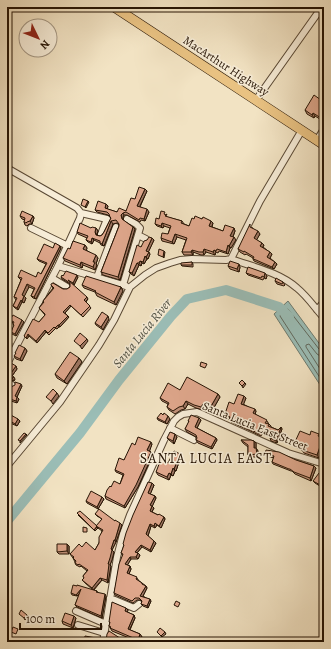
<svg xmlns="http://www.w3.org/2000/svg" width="331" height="649" font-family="Alegreya,serif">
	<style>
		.water { fill: #9bbeb7; stroke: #6c7a6f }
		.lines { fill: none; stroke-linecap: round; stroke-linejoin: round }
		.shore { stroke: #60695e; stroke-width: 1 }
		.river { stroke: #9bbeb7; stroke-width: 10 }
		.minor-casing { stroke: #594834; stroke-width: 8 }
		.highway-casing { stroke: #261404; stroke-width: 10 }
		.minor { stroke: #f7edd8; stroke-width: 6 }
		.highway { stroke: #e9c282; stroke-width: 9 }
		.wall { fill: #c09078; stroke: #261404 }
		.shaded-wall { fill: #9c7562; stroke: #261404 }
		.building { fill: #dfa78c; stroke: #261404 }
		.labels { text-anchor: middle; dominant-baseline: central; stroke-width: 3; stroke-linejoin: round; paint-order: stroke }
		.street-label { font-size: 12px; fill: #261404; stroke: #f7edd8 }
		.water-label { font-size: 13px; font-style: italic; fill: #4f5043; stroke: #f7edd8 }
		.quarter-label { font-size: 14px; letter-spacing: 1px; fill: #261404; stroke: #f7edd8 }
	</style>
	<rect width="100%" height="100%" fill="#f2e3c3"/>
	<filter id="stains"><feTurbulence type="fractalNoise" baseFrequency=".005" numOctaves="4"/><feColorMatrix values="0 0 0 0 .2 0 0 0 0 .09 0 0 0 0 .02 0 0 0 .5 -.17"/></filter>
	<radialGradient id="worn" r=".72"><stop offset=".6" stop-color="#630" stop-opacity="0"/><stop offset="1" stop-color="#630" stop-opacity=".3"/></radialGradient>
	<path class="water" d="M288,301L324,350V391L274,314Z"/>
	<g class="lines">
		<path class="shore" d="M324,351L319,349L288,309H286L281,314L280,316L324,384
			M324,356H320L317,354L309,344L306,345V347L324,375"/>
		<path class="river" d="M7,521L80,433L119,380L171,316L187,299L226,290L279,307L289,317"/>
		<defs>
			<path id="minor" d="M256,100L322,7
				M317,140L324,129
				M7,168L77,208L81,213L80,218L58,266L7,364
				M81,213L107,219L101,234
				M31,228L68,246
				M138,235L146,239
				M231,259C253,267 279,272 297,288C307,296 315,308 324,318
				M58,266L126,286
				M97,277L116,227
				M52,278L67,287
				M123,285L140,228L136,224L127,219
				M317,310L324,302
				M7,383L12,385
				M170,428L194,440
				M7,466L60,402L99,345L114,320L130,287L145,275L156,268L170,263L180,260L192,259L226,260L231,259L260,201L302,130
				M110,598L134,608L139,604
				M76,611L106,624
				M78,625L104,633
				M103,642L117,557L123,534L130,515L164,440L174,421L178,417L183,414L197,412L288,453L324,464"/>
			<path id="highway" d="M114,7L324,145"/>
		</defs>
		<use href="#minor" class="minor-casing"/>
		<use href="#highway" class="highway-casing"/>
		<use href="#minor" class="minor"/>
		<use href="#highway" class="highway"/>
	</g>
	<path class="wall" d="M321,100L324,102L323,121L315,116L314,118L307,114L305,110Z
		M145,189L147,191L140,207L149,212L145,221L141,220L140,222L127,215H124L123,217V220L133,227L135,229L120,280L103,275L101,272L119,226V224L117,223L113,224L104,246L101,245L100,243L94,240L92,244L88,242L86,240L87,238L78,234L77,232L96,228L98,231L97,235L100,236L102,235L104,232L111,218L108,215L97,212L95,210L106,204L108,206L107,209L117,212L126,211L135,199Z
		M167,214L166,216L167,217L182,221L184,224L189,226L194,219H202L211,221L213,223L212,227L223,231L234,228L235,231L233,237L236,240L231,248H230L228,254L219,251L218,253L216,252L215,255L206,252L204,255H201L193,252V255H184L182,252L186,240L177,237L174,244L162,241L161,238L168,234L170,228L164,226L163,228L157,226L155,224L159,219Z
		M20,216H33L34,218L32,224H29L27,226L25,225L24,222L25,220L22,219Z
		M252,227V228L260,234L256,240L262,243L264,245L263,247L272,254L270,258L277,264L274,269L254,261L253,259V258L246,254L245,255L240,252L238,249Z
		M152,238L154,240L148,252L150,254L148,259H147L144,264L142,263L141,266L139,265L134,276L131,274L129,272L141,247L147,240Z
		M85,245L87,248L86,250L98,258L96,264L97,265L95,270L83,265L82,268L65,261L63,258L70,249Z
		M60,246L61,248L36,299L33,298L31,296L34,289L29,287L24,296L26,298L24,303L22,302L18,310L15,308L13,306L16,300L14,297L21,280L18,277H36L41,274L46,264L39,261L37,259L53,248Z
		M192,262L193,264V267L182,266L181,265Z
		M228,266L240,267L239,272L230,269Z
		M246,273L267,276L266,279L264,278L263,280L248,275Z
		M63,276L78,277L74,285L71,283L88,299L86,302L91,308L83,317L71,306L65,313L69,317L60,327H59L57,329L56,328L49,335L46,332L37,343L29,336L27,339L24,336L39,322L45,315L39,308L43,302V301L53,288L51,285L63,289H67L70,287V284L62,279L61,277Z
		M275,281L283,282L285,285L284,286L277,284Z
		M82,285L121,287L123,291L116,305L97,296L95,292L84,288Z
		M109,319L103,330L96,325L95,323Z
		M10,320H22L24,322L16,336L12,334L11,332L14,326L13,324V323Z
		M25,348L27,351L22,361L16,359L14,356L16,354L15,353Z
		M79,358L82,362L67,384L57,378L55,374Z
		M16,366L17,369L12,376L15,379L14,381L8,379L7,377V375L8,373L7,372V369Z
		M7,386L11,387L22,386L17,397L19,399L17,403L11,401L9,406L7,405Z
		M180,390L218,394L220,397L212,411L205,407L203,410L196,408L188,404L185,409L181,410L175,414L169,410L167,407L168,404L162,401L160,398Z
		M244,396L246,398L243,404L256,411L255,414L268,422V423L271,426V427L278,430L281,427L282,429L277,443L271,441L270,438L271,437L262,434L261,436L231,422L229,420L230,418L227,416L225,414L234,404Z
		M7,418L18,419L20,421L17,426L8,422L7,420Z
		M157,418L170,419L167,424L158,420Z
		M199,418L201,420L197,428L216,438L217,440L212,449L198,443L196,440V437L187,432L185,429L189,422L188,421Z
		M319,434L321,437L324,439V444L319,458L304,453L302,450L296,447L294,444L310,435Z
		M177,437L174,444L169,440L167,438Z
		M241,440L254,441L256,443V448L258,451V457H250L248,455V447L243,443Z
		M152,444L149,451L151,452L153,454L138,487L125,508L106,499L105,496L111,487L120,484L123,475L116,472L115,470L124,460L135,445Z
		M180,454L181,456L176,471H175L173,476L171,475L169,480L158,475L156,472Z
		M265,454L296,460L314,466L316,468L311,481L295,474L292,471H291L273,464L272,462L274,458L267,456Z
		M324,468V487L323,488L315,483L313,481L321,474Z
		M154,485L150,494L155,496L156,498L152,506L154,508L152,512L158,515L164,517L165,519L161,528L157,525L155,528L151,526L148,536L154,541L156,543L151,552L142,547L137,553L140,555L138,559H131L127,565L130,566L131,569L129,574L138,579V580L146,586L147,588L143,596L151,601L148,608L143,606L141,604L142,601L140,600H137L133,603L115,595L114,593L123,556L121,553Z
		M102,497L104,499L98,509L87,503L86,501Z
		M95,514L122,525L116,542L112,550L114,552L112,560L110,565L111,566L108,583L102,580L94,590L97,591L98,593L106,596L102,618L77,607L75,605L79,595L77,596L72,595L71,593L93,590L84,582L82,580L84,578L83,576L87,571L81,566L80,567L76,565L75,563V562L73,558L70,554L82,547L95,550L99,543L102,531L98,528L95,531L78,515L97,526L102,519L97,516Z
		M67,544L69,546V554H59L57,552Z
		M126,608L128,610L127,612L134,615L135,618L130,630L140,634L142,637L139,642L112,631L109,626L110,623L109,622Z
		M76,618L73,628L63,624L62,621Z"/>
	<path class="shaded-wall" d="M324,112V120L323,121L321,118Z
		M313,113L315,116L314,118L312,115Z
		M145,189L147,191L139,208L137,206Z
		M88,201L89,202L86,208L85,207Z
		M106,204L108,206L107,210L105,208Z
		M147,209L149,212L145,221L144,219Z
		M123,213L124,215L123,217V222L122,219L121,215Z
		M33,216L34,218L32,224L30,221Z
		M111,221L113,224L104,246L102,244Z
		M211,221L213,223L211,229L209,226Z
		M162,223L164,226L163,228L161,226Z
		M133,227L135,229L120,280L118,277Z
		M96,228L98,231L97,234L98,237L95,232Z
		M234,228L235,231L232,239L230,236Z
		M258,231L260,234L256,241L254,238Z
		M175,234L177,237L174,244L172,242Z
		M234,237L236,240L231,248L229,246Z
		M92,238L94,240L92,244L91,242Z
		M152,238L154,240L148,253L146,251Z
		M262,243L264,245L262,248L260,246Z
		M85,245L87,248L86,252L83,249Z
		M228,245L230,248L228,254L226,252Z
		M60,246L61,248L36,299L34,297Z
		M204,249L206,252L204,255L203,252Z
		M192,250L193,252V255L191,252Z
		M214,250L216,252L215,255L213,252Z
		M164,251L165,252L164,258L163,257Z
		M149,252L150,254L148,259L146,257Z
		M270,252L272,254L269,260L267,257Z
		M96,255L98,258L96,264L97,265L95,270L93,267V262Z
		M145,256L147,259L144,264L143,262Z
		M140,261L142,263L141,266L139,263Z
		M81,262L83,265L82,268L80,265Z
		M275,262L277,264L274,269L272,267Z
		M137,263L139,265L134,276L132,273Z
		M239,264L240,267L239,272L237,269Z
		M265,273L267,276L266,279L264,277Z
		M77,275L78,277L74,285L73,283Z
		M27,284L29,287L24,297L22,295Z
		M121,287L123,291L116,305L114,302Z
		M24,296L26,298L24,303L22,301Z
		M87,297L88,299L85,302L84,300Z
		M21,300L22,302L18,310L17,308Z
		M70,305L71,306L64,314L63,312Z
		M68,316L69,317L60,327L59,325Z
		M108,316L109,319L103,330L101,327Z
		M22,320L24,322L16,336L15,334Z
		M58,325L59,327L57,329L55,328Z
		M45,330L46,332L37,343L36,341Z
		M28,334L29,336L27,339L26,338Z
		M87,339L88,341L82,349L80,346Z
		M11,342L12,344L7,354V349Z
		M25,348L27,351L22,361L20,359Z
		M79,358L82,362L67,384L64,381Z
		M16,366L17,369L12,376L11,373Z
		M14,377L15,379L14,381L12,378Z
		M245,383L246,384L243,388L242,386Z
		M21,384L22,386L17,397L19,399L17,403L16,401L15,396Z
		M57,393L59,396L53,404L51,401Z
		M218,394L220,397L212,411L210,408Z
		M244,396L246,398L243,406L241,404Z
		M10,399L11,401L9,406L8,404Z
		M186,401L188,404L185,409L183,406Z
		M203,404L205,407L203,410L201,407Z
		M255,409L256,411L255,415L253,413Z
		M168,416L170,419L167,424L165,422Z
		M199,418L201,420L196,430L195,427Z
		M18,419L20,421L17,426L15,424Z
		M281,427L282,429L277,443L276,441Z
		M26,434L27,435L20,443V441Z
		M175,434L177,437L174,444L173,441Z
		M216,438L217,440L212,449L211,447Z
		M323,438L324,439V444L319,458L317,455Z
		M254,441L256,443V451L254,448Z
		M151,442L152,444L149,453L147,450Z
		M256,448L258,451V457L257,454Z
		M151,452L153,454L138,487L125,508L124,506Z
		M180,454L181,456L176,471L174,469Z
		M314,466L316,468L311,481L310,478Z
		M173,468L175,471L173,476L171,474Z
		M169,473L171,475L169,480L167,477Z
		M152,483L154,485L150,495L148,493Z
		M155,496L156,498L152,507L150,505Z
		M102,497L104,499L98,509L97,507Z
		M152,506L154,508L151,513L150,511Z
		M164,517L165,519L161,528L159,526Z
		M120,523L122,525L116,542L115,540Z
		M155,523L157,525L155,528L154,526Z
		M150,524L151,526L148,536L146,534Z
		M97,527L98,528L95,531L94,530Z
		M114,540L116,542L112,550L114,552L112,560L110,565L111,566L108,583L107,580L108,564L111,549Z
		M154,541L156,543L151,552L150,550Z
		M67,544L69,546V554L67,551Z
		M141,545L142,547L136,554L135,552Z
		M138,553L140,555L138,559L136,557Z
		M130,557L131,559L127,566L125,564Z
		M130,566L131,569L128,576L127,573Z
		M100,578L102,580L93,590L92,588Z
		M146,586L147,588L142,598L140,596Z
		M81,589L82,591L77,596L76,595Z
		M105,594L106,596L102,618L101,616Z
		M150,599L151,601L148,608L147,606Z
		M126,608L128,610L127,614L125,611Z
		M27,615L28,616L25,620L24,618Z
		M134,615L135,618L129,631L128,629Z
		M74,616L76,618L73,628L71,625Z
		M165,632L166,634L162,637L161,636Z
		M140,634L142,637L139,642L138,640Z
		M96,638L98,640L97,642H95Z"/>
	<path class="building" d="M314,95L321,100L324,102V112L321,118L313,113L312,115L305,110Z
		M139,187L145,189L137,206L147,209L144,219L140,218L139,220L126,212L123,213L121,215L122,219L133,227L118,277L101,272L119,226V224L116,220L111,221L102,244L100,243V241L92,238L91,242L86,240L88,236L77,232L80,223L91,228L92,227L96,228L95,232L96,235L100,236L102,235L104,232L111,218L110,217L109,214L107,212L95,210L98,201L106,204L105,208L117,212L119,208L126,211L131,198L135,199Z
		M83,199L88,201L85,207L81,205Z
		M22,211L33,216L30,221L27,222L26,223L24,222L25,218L20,216Z
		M161,211L165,212L164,214L166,215L165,216L182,221L181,223L189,226L192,218L194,219L195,216L202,219L203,217L211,221L209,226L223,231L225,225L234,228L230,236L234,237L229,246L228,245L226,252L217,249L216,251L214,250L213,252L204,249L203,252H199L192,250L191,252H182L187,238L175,234L172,242L161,238L162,233L168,234L171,226L162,223L161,226L155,224L156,218L159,219Z
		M250,224V227L258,231L254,238L262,243L260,246L270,252L267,257L275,262L272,267L256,260L253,259L254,257L244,251V252L238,249Z
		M149,237L152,238L146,251L149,252L146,257L145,256L143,262L140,261L139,263H137L132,273L129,272L137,245L141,247L144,241L147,240Z
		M73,241L85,245L83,249L96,255L93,262H95L93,267L81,262L80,265L63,258L68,248L70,249Z
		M55,243L60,246L34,297L31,296L35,288L27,284L22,295L24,296L22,301L21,300L17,308L13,306L17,298L14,297L22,278L18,277L21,270L36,277L38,272L41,274L47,263L37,259L44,244L53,248Z
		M159,249L164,251L163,257L158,255Z
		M230,261L239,264L237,269L228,266Z
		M192,262V265H181V263Z
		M248,267L265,273L264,277L262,276L261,278L246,273Z
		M66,271L77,275L73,283L68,280L87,297L84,300L90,306L81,315L70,305L63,312L68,316L59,325H58L55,328L54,327L48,333L45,330L36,341L28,334L26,338L24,336L33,319L39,322L45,315V314L39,308L44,302L43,301L54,288L51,285V284L53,283L63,289H67L70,287V283L61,277L62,275L63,276Z
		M86,276L121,287L114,302L95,292L96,291L82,285Z
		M276,278L283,282L282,284L275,281Z
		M102,312L108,316L101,327L95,323Z
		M13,315L22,320L15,334L11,332L14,325L13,324L14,322L10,320Z
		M324,322V328L321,325Z
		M80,333L87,339L80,346L74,341Z
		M7,340L11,342L7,349Z
		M19,345L25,348L20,359L14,356L16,353H15Z
		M70,352L79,358L64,381L55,374Z
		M201,362L207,364L205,368L200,366Z
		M11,363L16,366L11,373L7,371V369Z
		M8,373L14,377L12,378L7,376V375Z
		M187,377L218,394L210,408L203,404L201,407L194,405L186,401L183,406L179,407L173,411L167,407L169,403L160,398L168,383L180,390Z
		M242,380L245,383L242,386L239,383Z
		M15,382L21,384L15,396L17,397L16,401L10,399L8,404L7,403V386L11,387L15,385Z
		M53,389L57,393L51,401L46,397Z
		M238,394L244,396L241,404L255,409L253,413L267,420L265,423L269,424L268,426L278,430L281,427L276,441L270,438L272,436L260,432V434L229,420L230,417L225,414L229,402L234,404Z
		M161,413L163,415L164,413L168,416L165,422L157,418Z
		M9,414L18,419L15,424L7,419Z
		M191,415L199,418L195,427L216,438L211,447L196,440L197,438L196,435L185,429L189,421H188Z
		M300,431L310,435L311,431L319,434L318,436L323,438L317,455L302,450L304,448L294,444Z
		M170,432L175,434L173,441L167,438Z
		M24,433L26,434L20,441L18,440Z
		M138,437L151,442L147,450L151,452L136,485L124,506L105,496L107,490L110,486L111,487L114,481L120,484L124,474L115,470L119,458L124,460L132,443L135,445Z
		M241,440H251L254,441V448H256L257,454L248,455V445Z
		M266,450L279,452L296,460L314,466L310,478L294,472L290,469H289L272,462L274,456L265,454Z
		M174,451L180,454L174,469L173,468L171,474L169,473L167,477L156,472L161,459L168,463Z
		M324,468V485L323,484L322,486L313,481L319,473L321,474L322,469H324Z
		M148,482L152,483L148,493L155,496L150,505L152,506L150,511L158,515L159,514L164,517L159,526L155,523L154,526L150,524L146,534L154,541L150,550L141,545L135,552L138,553L136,557H130L125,564L130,566L127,573L137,577L136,579L142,583V584L146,586L140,596L150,599L147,606L141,604L142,601L139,598H135L132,601L114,593L119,564L123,554L121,553L124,545L123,544L126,533L133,515Z
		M91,491L102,497L97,507L86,501Z
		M99,509L115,521V520L120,523L115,540H114L111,549L112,550L110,558L108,564H109L107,580L100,578L92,588L82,580L84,578L83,576L88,570L79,564L78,565L75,563L76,561L73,558L74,557L70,554L79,544L82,547L86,542L95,550L99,543V537L103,530L96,526L102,519L95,514Z
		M80,511L97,526L94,530L77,513Z
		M83,527L87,528V532H83Z
		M57,544H67V551L57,552Z
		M73,585L77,586V585L97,591L96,592L105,594L101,616L75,605L81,589L76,595L71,593Z
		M176,601L180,603L178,607L174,605Z
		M112,602L126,608L125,611L134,615L128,629L140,634L138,640L110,628L111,627L109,626L110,622H109Z
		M21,610L27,615L24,618L19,614Z
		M65,613L74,616L71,625L62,621Z
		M13,627L18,629L16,634L11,632Z
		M160,628L165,632L161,636L157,632Z
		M109,631L126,642H109L106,641L107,634Z
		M85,636L96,638L95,642H81L82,641H84Z
		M47,638L54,642H45Z"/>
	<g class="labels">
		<g class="street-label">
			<text transform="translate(226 66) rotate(33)">MacArthur Highway</text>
			<text transform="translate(255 426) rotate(22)">Santa Lucia East Street</text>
		</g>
		<g class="water-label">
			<text transform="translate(142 333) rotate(-51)">Santa Lucia River</text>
		</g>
		<g class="quarter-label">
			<text x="206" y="458">SANTA LUCIA EAST</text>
		</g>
	</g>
	<rect width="331" height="649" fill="none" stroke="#f2e3c3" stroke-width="24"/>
	<rect x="8" y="8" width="315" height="633" fill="none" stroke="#261404" stroke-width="2"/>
	<rect x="12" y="12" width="307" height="625" fill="none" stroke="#261404"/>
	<g transform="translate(38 38) rotate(133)"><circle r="19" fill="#f7edd8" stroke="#a39683"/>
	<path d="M0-3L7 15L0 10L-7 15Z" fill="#8f2418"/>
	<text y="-6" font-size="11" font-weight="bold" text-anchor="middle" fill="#261404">N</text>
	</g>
	<path d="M20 623v6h81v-6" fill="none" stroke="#261404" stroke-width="2"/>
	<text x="26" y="623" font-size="12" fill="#261404" stroke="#f7edd8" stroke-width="3" paint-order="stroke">100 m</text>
	<rect width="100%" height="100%" filter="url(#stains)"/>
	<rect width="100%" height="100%" fill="url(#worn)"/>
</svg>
